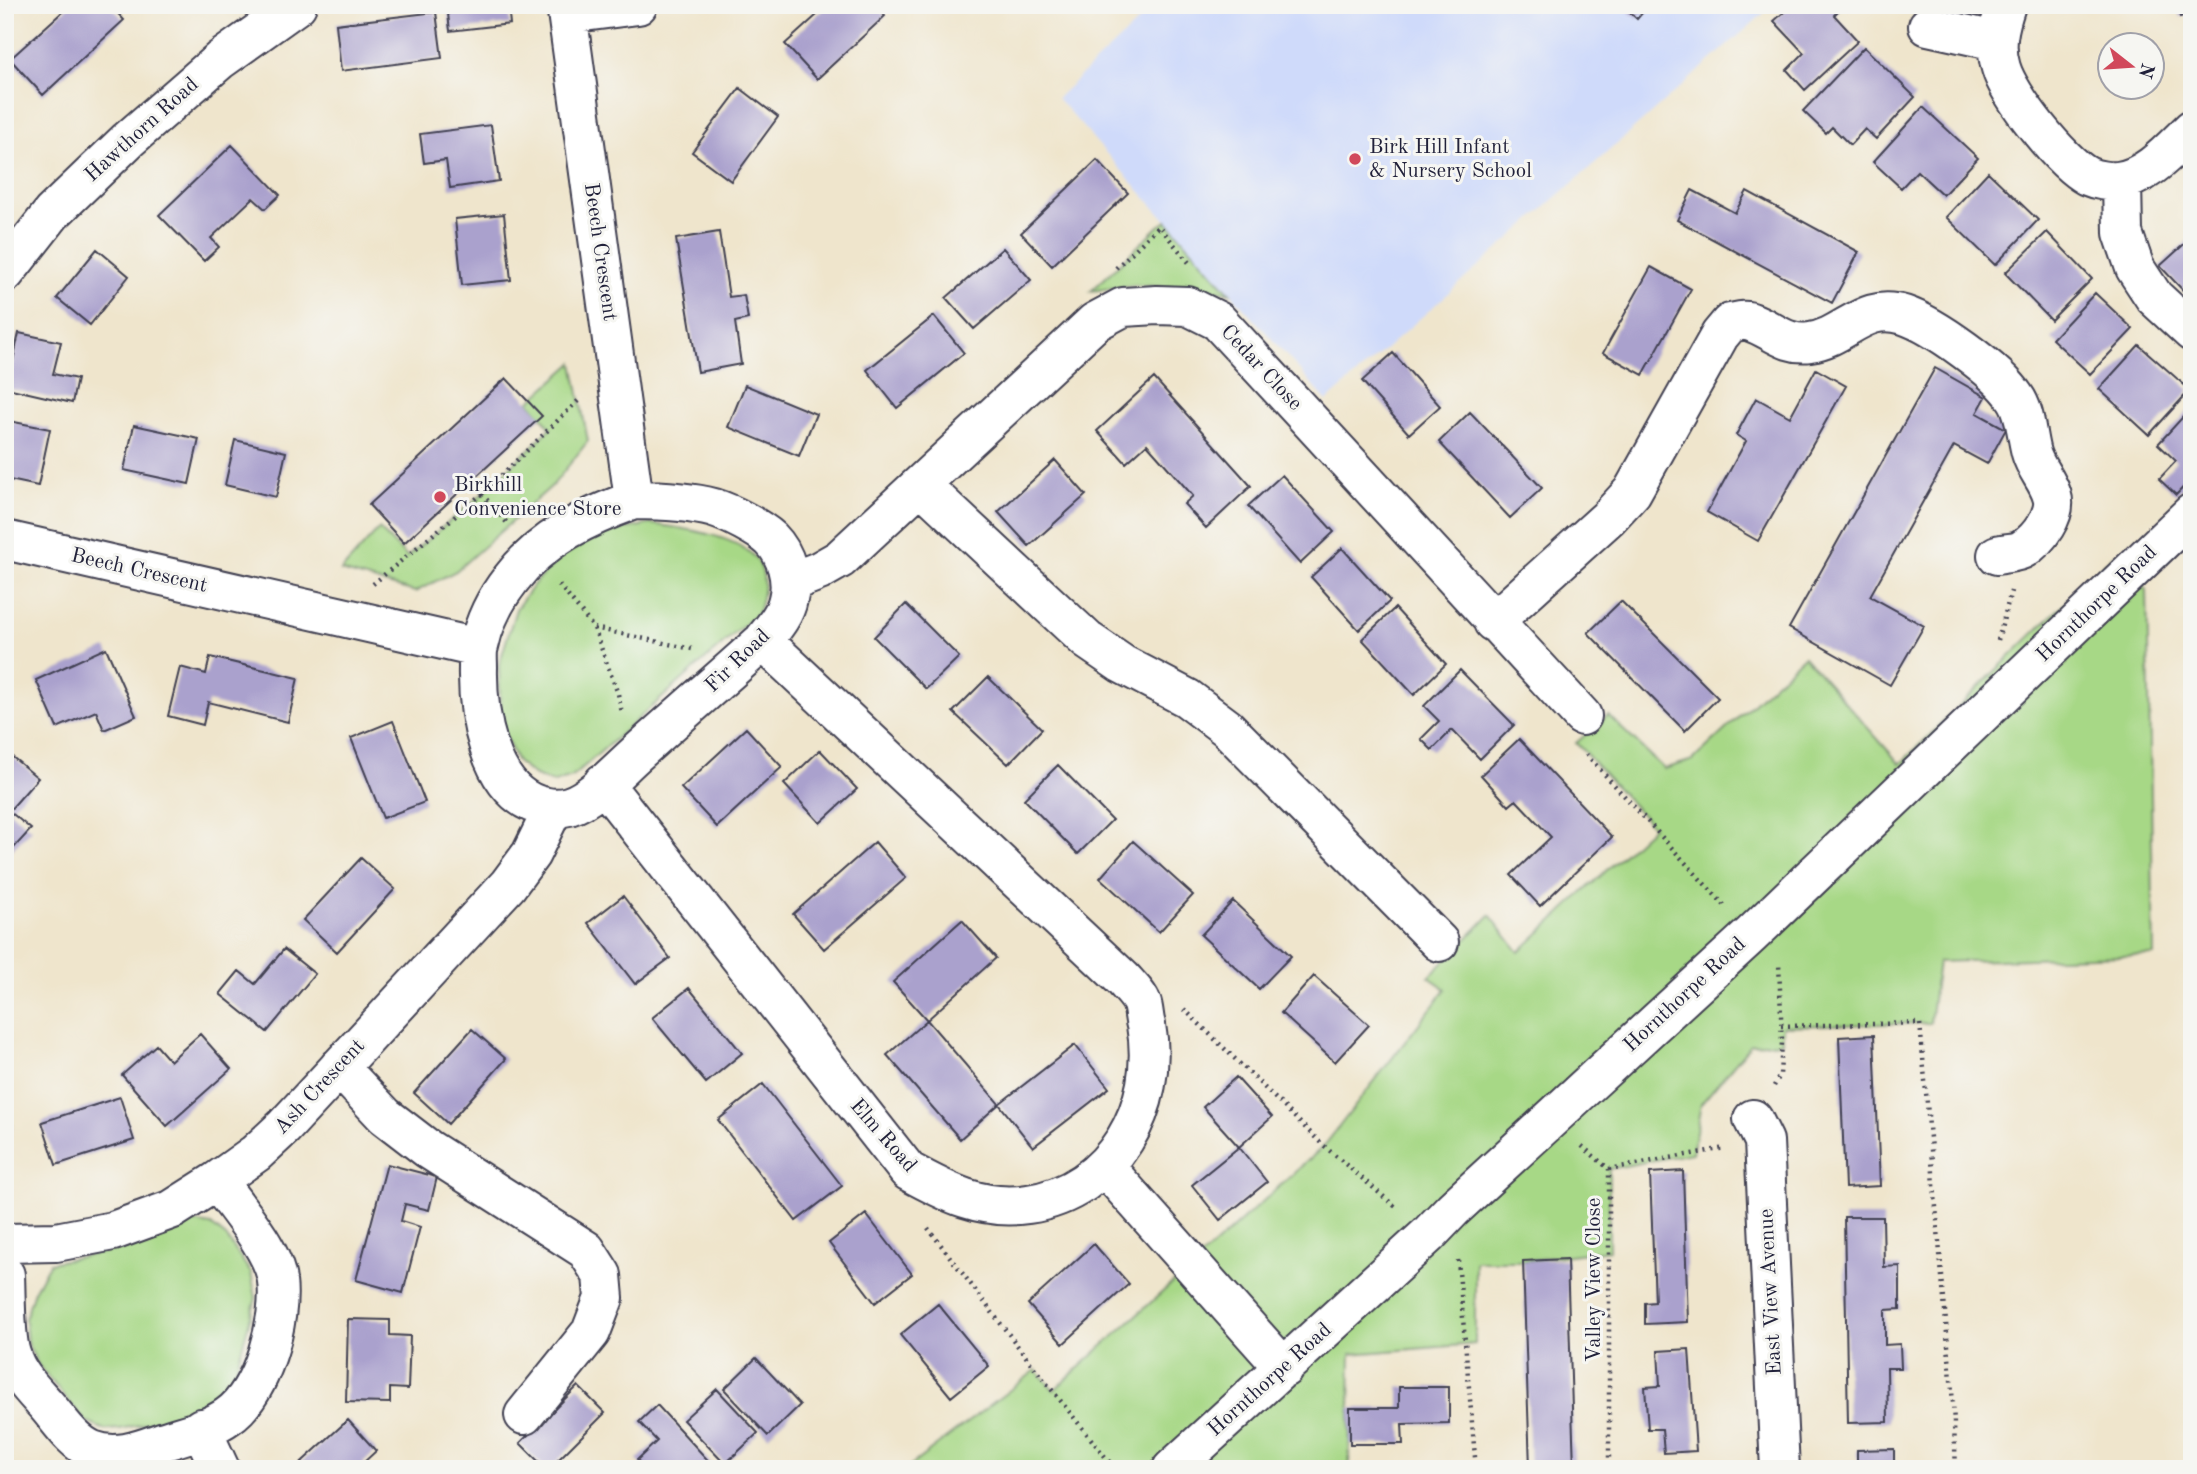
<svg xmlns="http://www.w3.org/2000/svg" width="2197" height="1474" font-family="'Old Standard TT',serif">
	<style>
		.built { fill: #cfdafa }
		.green { fill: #a7d886; stroke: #647d60; stroke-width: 2 }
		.building { fill: #aaa1cd }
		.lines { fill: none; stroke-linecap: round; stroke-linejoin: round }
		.minor-casing { stroke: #413f51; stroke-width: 42 }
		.path { stroke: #413f51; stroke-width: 4.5; stroke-dasharray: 2 5; stroke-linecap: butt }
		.minor { stroke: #fff; stroke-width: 38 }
		.poi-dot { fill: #d1495b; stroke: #f6f6f2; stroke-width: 2.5 }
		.labels { text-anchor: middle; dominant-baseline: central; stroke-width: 6; stroke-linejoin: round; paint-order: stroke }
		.street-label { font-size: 21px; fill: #22223b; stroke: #f6f6f2 }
		.poi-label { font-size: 21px; fill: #22223b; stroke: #f6f6f2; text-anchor: start }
	</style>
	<rect width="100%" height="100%" fill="#f6f6f2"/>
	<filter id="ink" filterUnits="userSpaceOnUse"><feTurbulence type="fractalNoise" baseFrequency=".0143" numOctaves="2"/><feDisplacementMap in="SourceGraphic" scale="14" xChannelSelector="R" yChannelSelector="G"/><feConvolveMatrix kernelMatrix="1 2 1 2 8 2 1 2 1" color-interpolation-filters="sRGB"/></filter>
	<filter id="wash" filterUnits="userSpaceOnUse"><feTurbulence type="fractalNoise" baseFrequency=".00686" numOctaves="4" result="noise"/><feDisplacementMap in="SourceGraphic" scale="28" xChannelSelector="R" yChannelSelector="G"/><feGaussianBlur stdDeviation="1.57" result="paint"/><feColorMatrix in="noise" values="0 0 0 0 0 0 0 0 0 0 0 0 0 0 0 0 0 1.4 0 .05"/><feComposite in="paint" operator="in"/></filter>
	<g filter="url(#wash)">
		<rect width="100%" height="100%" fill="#efe5cc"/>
		<path class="built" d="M1156,5H1773L1327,401L1057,98Z"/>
		<path class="green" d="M1167,221L1230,293L1211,289L1135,285L1091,291L1159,226Z
			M573,363L588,441L553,485L456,571L415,592L341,571L379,529L407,557L482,494L551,428L529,402Z
			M651,524C680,528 739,535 757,560C768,576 763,597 758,613L572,777L554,783L535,776L517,762L501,726L499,665L516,609L534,584L561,556L604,533Z
			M2114,555L2147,590L2154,955L1938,962L1930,1023L1782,1026V1042L1751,1044L1701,1104L1692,1153L1609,1169V1250L1523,1261H1475V1344L1351,1354L1349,1469H906L1036,1370L1054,1390L1324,1146L1446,989L1429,977L1490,915L1519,952L1653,827L1576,743L1608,715L1664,769L1693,760L1804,656L1900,764Z
			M193,1222L211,1225L226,1237L251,1273L256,1298L234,1375L220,1391L179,1416L120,1429L105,1430L86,1422L38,1365L27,1343L25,1319L34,1291L50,1263L116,1250Z"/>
		<g id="blocks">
			<path class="building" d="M70,5H110L124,20L43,95L10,59Z
				M447,5H508L510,24L450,31Z
				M828,5H876L885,16L817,79L785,44Z
				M1622,5H1649L1637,19Z
				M1792,5H1844L1834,15L1858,41L1805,90L1787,70L1804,53L1774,21Z
				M2176,5H2192V13L2180,17Z
				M436,12L442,58L341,71L336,24Z
				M1864,47L1915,97L1876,139L1865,129L1850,145L1832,127L1826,133L1803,111Z
				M740,88L778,117L731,181L692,152Z
				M1923,107L1978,158L1943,195L1917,171L1901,188L1873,162Z
				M491,125L499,181L450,188L446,160L424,163L420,134Z
				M232,145L280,195L265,209L253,198L211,238L219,247L204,261L159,215Z
				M1097,160L1128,193L1052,266L1021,233Z
				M1988,172L2038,220L1995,265L1946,217Z
				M1692,190L1735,213L1747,191L1859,252L1832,303L1677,220Z
				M504,214L511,280L462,285L455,219Z
				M719,232L729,297L744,295L748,319L735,322L741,364L698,372L676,239Z
				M2047,232L2092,279L2051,320L2005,273Z
				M2192,237V300L2160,266Z
				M1003,248L1031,280L974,329L946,298Z
				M97,249L129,276L90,325L57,298Z
				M1651,267L1691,289L1643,375L1603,353Z
				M2095,293L2133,329L2090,374L2052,339Z
				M934,316L964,353L897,408L867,370Z
				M19,333L61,342L53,374L77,379L72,403L7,388Z
				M2139,345L2190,390L2149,435L2099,389Z
				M1393,353L1440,406L1409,434L1362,381Z
				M1935,368L1986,397L1977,413L2006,429L1987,464L1954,446L1870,596L1924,626L1890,685L1789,628Z
				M1816,369L1846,386L1758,541L1707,512L1746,441L1736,435L1756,398L1790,417Z
				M506,378L542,416L404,543L369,505Z
				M1154,378L1251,486L1206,528L1184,504L1193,496L1147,444L1126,463L1097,431Z
				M745,385L816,414L799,456L728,427Z
				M2192,407V478L2176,495L2159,479L2176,461L2158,444Z
				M1470,412L1542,488L1510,518L1439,442Z
				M9,421L50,429L38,486L5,479V436Z
				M134,425L199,439L189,484L124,470Z
				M235,440L286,452L276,497L225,485Z
				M1055,460L1086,495L1029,546L998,512Z
				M1282,475L1334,532L1300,564L1248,506Z
				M1342,548L1390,601L1359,630L1311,577Z
				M1621,601L1718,698L1685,731L1588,633Z
				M906,604L959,657L926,689L874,637Z
				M1395,608L1446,664L1414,695L1362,639Z
				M106,648L136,716L104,730L96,711L57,728L36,680Z
				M210,657L298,678L288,722L208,702L203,725L168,716L180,667L206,674Z
				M1460,670L1514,725L1480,759L1452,730L1432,750L1421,739L1439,721L1424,706Z
				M988,677L1042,729L1008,764L953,712Z
				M393,721L425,802L383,818L351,738Z
				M746,728L782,767L717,827L681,788Z
				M1519,739L1612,837L1540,906L1511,875L1551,837L1516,800L1509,806L1481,775Z
				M820,750L857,789L820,823L784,784Z
				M5,751L38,778L9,811L31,829L12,850L5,845Z
				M1058,765L1112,820L1078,854L1024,799Z
				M1133,841L1193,895L1159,932L1100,878Z
				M875,842L906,878L824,949L793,914Z
				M361,858L395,889L337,952L303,920Z
				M623,896L670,958L635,984L588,923Z
				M1233,901L1291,956L1259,989L1201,935Z
				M962,920L996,958L927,1020L999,1104L1075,1045L1109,1088L1033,1147L999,1104L960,1139L887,1055L927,1020L893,982Z
				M284,949L315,974L267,1032L220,994L239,971L255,984Z
				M1314,976L1369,1025L1335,1062L1281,1013Z
				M689,988L742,1053L706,1083L652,1018Z
				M472,1029L506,1059L448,1124L414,1093Z
				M200,1034L231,1069L167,1126L122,1075L156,1045L170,1061Z
				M1874,1035L1880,1186L1845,1188L1839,1037Z
				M1236,1077L1272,1117L1239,1147L1203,1107Z
				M763,1084L842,1186L796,1221L718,1120Z
				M120,1097L134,1140L56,1165L42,1122Z
				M5,1123L13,1125L6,1153L5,1152Z
				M1239,1147L1267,1182L1220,1220L1192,1185Z
				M387,1164L437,1177L429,1210L405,1204L401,1221L420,1227L403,1293L356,1280Z
				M1683,1171L1688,1322L1645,1324V1303L1655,1302L1650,1173Z
				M866,1214L912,1274L875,1303L829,1243Z
				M1844,1217H1883L1884,1267L1900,1266V1309L1885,1310V1345L1900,1344L1901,1368H1887L1888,1422L1848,1423Z
				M1094,1244L1129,1284L1063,1344L1028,1304Z
				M1567,1259L1574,1467L1530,1468L1523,1261Z
				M938,1304L989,1366L951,1397L900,1335Z
				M348,1319L390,1320V1335L410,1336L408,1389L390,1388V1403L346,1402Z
				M1689,1349L1696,1451L1664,1453L1662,1429H1648L1645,1387L1660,1386L1658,1351Z
				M756,1358L800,1405L768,1436L724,1389Z
				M578,1386L605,1413L549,1469H546L520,1443Z
				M1399,1387H1449V1423L1402,1424L1403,1444H1350V1408H1399Z
				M717,1389L758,1433L725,1464L683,1420Z
				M657,1405L716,1469H646L637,1460L657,1441L639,1422Z
				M348,1420L376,1451L363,1463L368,1469H294Z
				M1894,1449V1469H1857V1450Z"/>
		</g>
	</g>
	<g filter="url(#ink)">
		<use href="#blocks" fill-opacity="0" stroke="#413f51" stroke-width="2"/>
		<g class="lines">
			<defs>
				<path id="minor" d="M566,5L634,500
					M2006,5C1999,26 1994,46 2001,68C2009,96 2061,162 2087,176C2096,180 2109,182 2118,181C2148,177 2171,149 2192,129
					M568,14L638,5
					M1928,26L1996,41
					M2122,181L2123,233L2135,268L2154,297L2192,332
					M5,273L52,213L128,140L220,60L297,5
					M921,485L1087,640L1122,664L1187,698L1227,728L1439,942
					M634,500C661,500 688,501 714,508C730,513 759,528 771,539C786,554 793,580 788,599C785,615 773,628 763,641C721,679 678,716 636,754C618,770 592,799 569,806C557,809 550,808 538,805C488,789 477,711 478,667C478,660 477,652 479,646C484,622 496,598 511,579C542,538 587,517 634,500Z
					M5,540L478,648
					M791,582L819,571L840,559L1095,322L1123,307L1157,305L1188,306L1218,321L1582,716
					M1493,622L1608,518L1632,492L1720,335L1730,323C1737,322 1745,319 1751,322C1772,329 1786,346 1810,342C1846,337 1863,302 1904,315C1934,325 1998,371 2015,397C2026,412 2026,435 2031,453C2035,468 2048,481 2052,496C2058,514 2038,540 2023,549C2017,553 2005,553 1997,555
					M603,783L908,1171C946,1192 982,1211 1028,1204C1113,1192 1161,1105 1146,1025C1144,1019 1144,1011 1142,1004C1139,995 1129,986 1123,979L763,641
					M339,1067L385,1116L428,1149L586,1250L602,1275L604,1298L591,1332L524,1415
					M1753,1119L1764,1141L1780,1469
					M1105,1167L1284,1368
					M5,1243L56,1242L113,1231L173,1209L217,1181L256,1153L284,1127L508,885L531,854L553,809
					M5,1275C6,1295 5,1336 11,1354C17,1375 33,1390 47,1406C60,1421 73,1442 92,1450C115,1459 137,1451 159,1443C181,1435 209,1430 228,1416C262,1393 282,1319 277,1281C274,1251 235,1206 217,1181
					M201,1428L220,1469
					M1172,1469L1428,1235L1453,1209L1751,935L2192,513"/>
			</defs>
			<use href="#minor" class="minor-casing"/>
			<path class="path" d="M1116,268L1159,226L1191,265
				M482,494L508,524
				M373,584L482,494L580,399
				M559,585L594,628L618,694L622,713
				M594,628L692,649
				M1998,640L2011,591
				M1586,754L1724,905
				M1184,1009L1324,1146L1397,1208
				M1781,1026L1920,1023L1953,1403L1956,1469
				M1774,1086L1780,1075L1782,1042L1779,963
				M1582,1146L1609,1169V1469
				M1609,1169L1725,1148
				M928,1228L1036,1370L1115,1469
				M1458,1260L1476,1469"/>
			<use href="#minor" class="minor"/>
		</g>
	</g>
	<g class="poi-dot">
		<circle cx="1355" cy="159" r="7"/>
		<circle cx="440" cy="497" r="7"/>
	</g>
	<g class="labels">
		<g class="street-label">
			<text transform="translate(142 130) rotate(-42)">Hawthorn Road</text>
			<text transform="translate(600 252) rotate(82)">Beech Crescent</text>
			<text transform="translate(1261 368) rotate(47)">Cedar Close</text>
			<text transform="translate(139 571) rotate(13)">Beech Crescent</text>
			<text transform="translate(2097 604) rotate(-44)">Hornthorpe Road</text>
			<text transform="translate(738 661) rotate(-44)">Fir Road</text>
			<text transform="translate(1685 995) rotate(-43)">Hornthorpe Road</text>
			<text transform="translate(320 1087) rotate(-47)">Ash Crescent</text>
			<text transform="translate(883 1136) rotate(49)">Elm Road</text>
			<text transform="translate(1594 1280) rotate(-90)">Valley View Close</text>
			<text transform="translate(1771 1292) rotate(-93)">East View Avenue</text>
			<text transform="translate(1270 1380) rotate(-42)">Hornthorpe Road</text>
		</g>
		<g class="poi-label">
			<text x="1369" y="147">Birk Hill Infant<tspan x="1369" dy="24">&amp; Nursery School</tspan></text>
			<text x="454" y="485">Birkhill<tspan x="454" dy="24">Convenience Store</tspan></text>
		</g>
	</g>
	<rect width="2197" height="1474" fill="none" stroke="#f6f6f2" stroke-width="28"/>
	<g transform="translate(2131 66) rotate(107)"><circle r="33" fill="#f6f6f2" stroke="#a1a1a9" stroke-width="2"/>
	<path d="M0-5L12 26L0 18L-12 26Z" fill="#d1495b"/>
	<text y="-10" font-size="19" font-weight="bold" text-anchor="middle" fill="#22223b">N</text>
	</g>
</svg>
